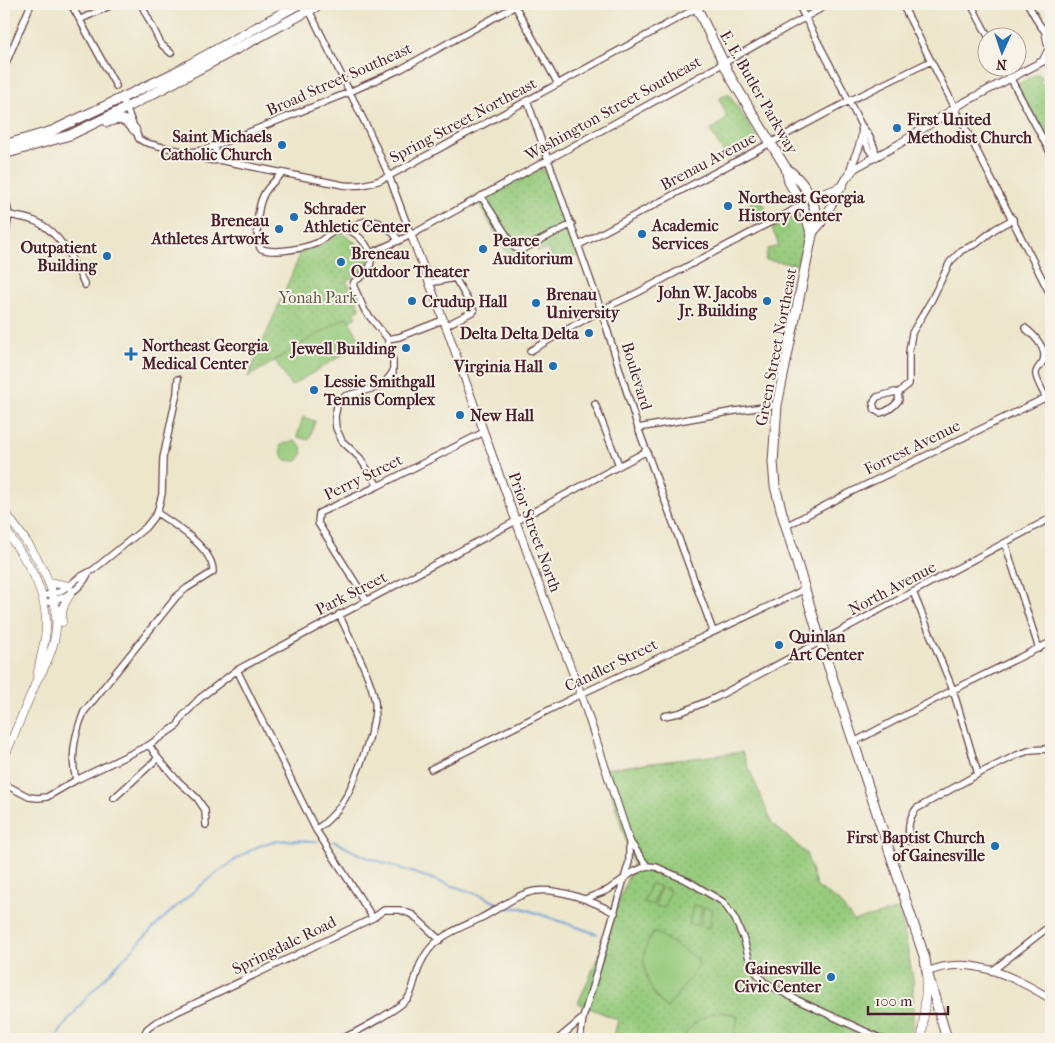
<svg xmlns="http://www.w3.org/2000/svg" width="1055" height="1043" font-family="'IM FELL French Canon',serif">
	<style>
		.grass { fill: url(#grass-dots); stroke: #707554 }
		.garden { fill: #97cb7d; stroke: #707554 }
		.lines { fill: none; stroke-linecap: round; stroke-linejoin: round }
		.stream { stroke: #6c9fd7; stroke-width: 2 }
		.minor-casing { stroke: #623d43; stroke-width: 8 }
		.tertiary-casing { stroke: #623d43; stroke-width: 9 }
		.secondary-casing { stroke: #623d43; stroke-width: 9 }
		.primary-casing { stroke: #623d43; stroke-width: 11 }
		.trunk-casing { stroke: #623d43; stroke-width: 11 }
		.minor { stroke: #fff; stroke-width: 5.5 }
		.tertiary { stroke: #fff; stroke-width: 7 }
		.secondary { stroke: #fff; stroke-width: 8 }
		.primary { stroke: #fff; stroke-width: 9 }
		.trunk { stroke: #fff; stroke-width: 9 }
		.poi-dot { fill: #1f6fb2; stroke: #f7f3e8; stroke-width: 2 }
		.labels { text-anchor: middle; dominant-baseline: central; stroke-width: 4; stroke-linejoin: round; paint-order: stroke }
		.street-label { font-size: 16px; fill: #4a1f2b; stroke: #f7f3e8 }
		.poi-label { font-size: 16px; font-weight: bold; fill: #4a1f2b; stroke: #f7f3e8; text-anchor: start }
		.park-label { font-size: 16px; fill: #615344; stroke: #f7f3e8 }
	</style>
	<defs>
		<pattern id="grass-dots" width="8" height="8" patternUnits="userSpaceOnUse" patternTransform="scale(1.25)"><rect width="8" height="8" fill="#97cb7d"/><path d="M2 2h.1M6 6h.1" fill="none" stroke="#84ae6c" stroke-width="1.8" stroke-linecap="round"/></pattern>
	</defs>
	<rect width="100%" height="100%" fill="#f7f3e8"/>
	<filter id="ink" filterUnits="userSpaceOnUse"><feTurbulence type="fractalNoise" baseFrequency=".02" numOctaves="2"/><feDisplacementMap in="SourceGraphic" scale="10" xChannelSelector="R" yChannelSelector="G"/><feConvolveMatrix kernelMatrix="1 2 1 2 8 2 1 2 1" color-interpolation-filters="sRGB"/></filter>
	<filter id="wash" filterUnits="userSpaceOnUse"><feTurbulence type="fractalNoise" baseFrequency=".0096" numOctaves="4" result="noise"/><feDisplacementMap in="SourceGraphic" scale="20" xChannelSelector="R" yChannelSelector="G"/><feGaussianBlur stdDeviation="1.12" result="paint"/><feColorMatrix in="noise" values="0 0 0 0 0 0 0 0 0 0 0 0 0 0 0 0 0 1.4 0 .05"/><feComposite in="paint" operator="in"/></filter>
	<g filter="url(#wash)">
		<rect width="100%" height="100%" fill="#ece6cb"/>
		<path class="grass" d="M1038,73L1043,78L1040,82L1051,91V154L1015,86Z
			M728,93L758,139L756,145L728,160L711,132L712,129C730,118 728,117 719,99Z
			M541,169L548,170L579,255L559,266L547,249L538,252L535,247C524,254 521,258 507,254L478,202Z
			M798,214L801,217L804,243L799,265L765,260L768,249L779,246L772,228Z
			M334,232H342V234C352,240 375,253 366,267C362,273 352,277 346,281L353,291L360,309L354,312L357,317L349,321L347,318L248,377L299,257V252L318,247L334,237Z
			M742,752L772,823L806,853L817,887L838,901L854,921L900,909L913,979V1039H613L618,1020L578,1003L594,967L633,864L604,769Z"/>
		<path class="garden" d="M760,198L769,214L750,224L742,208Z
			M347,317L362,343L291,386L275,360Z
			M303,417L315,421L309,440L297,437Z
			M295,441L301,446L303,453L297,461L285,460L282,455L280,446L283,444Z
			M650,884L659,886L653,905L644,902Z
			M661,887L670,890L664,908L655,906Z
			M693,905L702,907L698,925L689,924Z
			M704,907L713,909L710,928L701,926Z
			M655,932L698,959L699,966L667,1008C646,992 634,952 655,932Z
			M721,1012L730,1013L738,1016L733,1039H683C691,1023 703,1015 721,1012Z"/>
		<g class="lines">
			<path class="stream" d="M333,841L363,856L483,896L498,904
				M506,908H522L597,934
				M55,1039C76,1007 102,980 129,953C160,920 191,891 228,865C239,857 251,849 264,844C280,838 300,841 317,841"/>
		</g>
	</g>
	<g filter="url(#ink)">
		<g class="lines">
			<defs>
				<path id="minor" d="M71,4L116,86
					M141,4L161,44L171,53
					M306,4L369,131L389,176L411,235
					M514,4L558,84
					M798,4L849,101L861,125L862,133L869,150L876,156
					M902,4L1051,296
					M971,4L989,38
					M1028,4L1039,24L1051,39
					M81,19L114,4
					M4,68L31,4
					M1005,68L1051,154
					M122,98L139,139L144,142C159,147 174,149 188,152C200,154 204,163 219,160L343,185C359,187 374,184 389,176L704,4
					M527,100L601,310L638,428L713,631
					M861,125C869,134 875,144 876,156
					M214,146L219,160
					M191,152L204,150L345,94L401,69L519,4
					M282,173C277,179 268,186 264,194C257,207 255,234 260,248C272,255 305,248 317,243C325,239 331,230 341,229C354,228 371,246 371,259C371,272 363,275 354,282L353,285L365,311L388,339V346L393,360V372L382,386L345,396L337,406L335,417L336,428L342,441L360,458L378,486
					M4,190L9,215L4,242
					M481,196L515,248L523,249L572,224
					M9,215C19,217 30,218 39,223C63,236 73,262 85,285
					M347,230C368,215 385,219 399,241
					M579,245L849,101L931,61
					M371,253L411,235L724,63L829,4
					M429,283L455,278L474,311L445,326
					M1025,328C1033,334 1048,349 1043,361C1041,366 1035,369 1036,375C1037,382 1043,391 1046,398
					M388,339L399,337L443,320
					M530,351L601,310L637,293L788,213L802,204
					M898,393L899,400C895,406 887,412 880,413L875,410L873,403L877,397L895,392L898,393L909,384V352L912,333L932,299L950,262L962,250L976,244L995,229L1013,219
					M595,404L619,465
					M638,428L735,411L777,405
					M786,526L849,493L1051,395
					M1005,543L1039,649
					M913,592L953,690L978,774
					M43,596L59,592L69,586L78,578L93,570L145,528L157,513L162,494L163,458L177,393L178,379
					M367,601L318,523L319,513L378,486L484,432
					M44,603C62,599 80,591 88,574
					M237,670L316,830L373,918
					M664,716L679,713L715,698L1051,518
					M854,742L953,690L1051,642
					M158,758L176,779L197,798L205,810L206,825
					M431,769L581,694L799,592L804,588
					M76,780C70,757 75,733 84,712L177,596L187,588L213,572C214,549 174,524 157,513
					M4,784L29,797L38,798L47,797L76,780L149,745
					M114,798L158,758L149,745L178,725L182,717L200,698L237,670L647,451
					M316,830C325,823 336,813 342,803C354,786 378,722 375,702C371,676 350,639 339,614
					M629,840L647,866L656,867L688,881L723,902L735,919L744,940L751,966L764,982L795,999L882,1039
					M909,841C908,828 908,820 916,809L978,774L1017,755L1031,750L1045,749L1051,751
					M585,899L608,890L633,872L647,866
					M992,971L1051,925
					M142,1039L147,1029L156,1022L373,918L384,910H400L413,915L440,940
					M340,1039C354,1034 399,1009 408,998C413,991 414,981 417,973C420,963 426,952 434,944C447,932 465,926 481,918C497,910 517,894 535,891C560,888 593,901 615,913
					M558,1039L583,1018
					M580,1039L583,1018L629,862V840"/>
				<path id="tertiary" d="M1044,59L1049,49L1046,34
					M850,173C852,158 862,148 862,133
					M814,232L821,224L846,179L855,168L899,144L961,104L1051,57
					M411,235L448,332L536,577L581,694L629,840
					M927,972C969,953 1015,977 1051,999"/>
				<path id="secondary" d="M4,511C34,551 69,596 52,648C48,660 44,670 37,680L4,758
					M4,528C27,561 52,595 45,638C43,652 38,665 37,680
					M49,582L69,586
					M62,622C61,610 64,603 71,593
					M922,1039L927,974"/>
				<path id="primary" d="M108,122C121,116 126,120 135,130
					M4,145L52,131L122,98L174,73L299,4
					M4,154L70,135L126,108L321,4"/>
				<path id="trunk" d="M695,4L731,78L786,168L789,182L802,204L812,235
					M786,168C806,183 823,209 812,235L777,405L773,462L775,486L782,513L820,640L925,959L927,972L947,1039
					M807,195L808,193C821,195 829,194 841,187"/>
			</defs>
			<use href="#minor" class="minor-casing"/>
			<use href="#tertiary" class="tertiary-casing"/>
			<use href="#secondary" class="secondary-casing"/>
			<use href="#primary" class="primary-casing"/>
			<use href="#trunk" class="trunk-casing"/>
			<use href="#minor" class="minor"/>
			<use href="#tertiary" class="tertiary"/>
			<use href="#secondary" class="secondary"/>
			<use href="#primary" class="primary"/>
			<use href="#trunk" class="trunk"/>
		</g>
	</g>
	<g class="poi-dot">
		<circle cx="897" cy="128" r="5"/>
		<circle cx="282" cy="145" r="5"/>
		<circle cx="728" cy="206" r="5"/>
		<circle cx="294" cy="217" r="5"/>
		<circle cx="279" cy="229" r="5"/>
		<circle cx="642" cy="234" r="5"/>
		<circle cx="483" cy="249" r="5"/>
		<circle cx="107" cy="256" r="5"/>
		<circle cx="341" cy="262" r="5"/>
		<circle cx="412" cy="301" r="5"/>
		<circle cx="767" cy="301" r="5"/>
		<circle cx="536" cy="303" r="5"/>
		<circle cx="589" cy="333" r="5"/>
		<circle cx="406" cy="348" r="5"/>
		<path d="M128.5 346.5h5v5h5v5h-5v5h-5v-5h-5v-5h5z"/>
		<circle cx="553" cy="366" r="5"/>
		<circle cx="314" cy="390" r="5"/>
		<circle cx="460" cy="415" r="5"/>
		<circle cx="779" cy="645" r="5"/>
		<circle cx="995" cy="846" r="5"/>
		<circle cx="831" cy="977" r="5"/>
	</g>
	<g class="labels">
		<g class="street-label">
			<text transform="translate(339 79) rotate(-24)">Broad Street Southeast</text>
			<text transform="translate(759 92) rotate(60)">E. E. Butler Parkway</text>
			<text transform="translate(613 108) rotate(-29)">Washington Street Southeast</text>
			<text transform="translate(463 120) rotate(-28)">Spring Street Northeast</text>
			<text transform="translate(708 161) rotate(-28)">Brenau Avenue</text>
			<text transform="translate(776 347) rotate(-79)">Green Street Northeast</text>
			<text transform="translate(637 376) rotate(73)">Boulevard</text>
			<text transform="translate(912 447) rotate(-26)">Forrest Avenue</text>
			<text transform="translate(363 477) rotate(-26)">Perry Street</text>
			<text transform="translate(535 532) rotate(70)">Prior Street North</text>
			<text transform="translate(892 588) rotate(-28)">North Avenue</text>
			<text transform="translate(351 593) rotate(-27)">Park Street</text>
			<text transform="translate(611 665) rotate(-26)">Candler Street</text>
			<text transform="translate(284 945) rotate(-26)">Springdale Road</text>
		</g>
		<g class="poi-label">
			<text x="907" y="119">First United<tspan x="907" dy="18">Methodist Church</tspan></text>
			<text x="272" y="136" text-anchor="end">Saint Michaels<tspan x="272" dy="18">Catholic Church</tspan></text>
			<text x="738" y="197">Northeast Georgia<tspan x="738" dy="18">History Center</tspan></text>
			<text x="304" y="208">Schrader<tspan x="304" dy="18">Athletic Center</tspan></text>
			<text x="269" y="220" text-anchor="end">Breneau<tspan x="269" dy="18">Athletes Artwork</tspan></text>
			<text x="652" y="225">Academic<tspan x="652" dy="18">Services</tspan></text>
			<text x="493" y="240">Pearce<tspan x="493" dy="18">Auditorium</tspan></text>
			<text x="97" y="247" text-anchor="end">Outpatient<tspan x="97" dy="18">Building</tspan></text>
			<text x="351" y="253">Breneau<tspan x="351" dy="18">Outdoor Theater</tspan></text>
			<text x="757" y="292" text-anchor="end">John W. Jacobs<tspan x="757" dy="18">Jr. Building</tspan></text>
			<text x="546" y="294">Brenau<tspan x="546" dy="18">University</tspan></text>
			<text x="422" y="301">Crudup Hall</text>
			<text x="579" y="333" text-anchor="end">Delta Delta Delta</text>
			<text x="142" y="345">Northeast Georgia<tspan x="142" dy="18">Medical Center</tspan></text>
			<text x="396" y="348" text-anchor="end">Jewell Building</text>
			<text x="543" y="366" text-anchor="end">Virginia Hall</text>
			<text x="324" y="381">Lessie Smithgall<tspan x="324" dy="18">Tennis Complex</tspan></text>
			<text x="470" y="415">New Hall</text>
			<text x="789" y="636">Quinlan<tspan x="789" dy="18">Art Center</tspan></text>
			<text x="985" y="837" text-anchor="end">First Baptist Church<tspan x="985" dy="18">of Gainesville</tspan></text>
			<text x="821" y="968" text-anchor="end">Gainesville<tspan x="821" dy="18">Civic Center</tspan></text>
		</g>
		<g class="park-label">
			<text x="318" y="297">Yonah Park</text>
		</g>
	</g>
	<rect width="1055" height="1043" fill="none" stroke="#f7f3e8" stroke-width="20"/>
	<g transform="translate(1002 52) rotate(183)"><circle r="24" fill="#f7f3e8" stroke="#b29e9c"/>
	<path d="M0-4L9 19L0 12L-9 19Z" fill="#1f6fb2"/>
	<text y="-8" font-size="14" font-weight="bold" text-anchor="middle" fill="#4a1f2b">N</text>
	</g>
	<path d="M868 1006v8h80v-8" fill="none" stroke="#4a1f2b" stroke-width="2.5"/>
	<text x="875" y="1006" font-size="15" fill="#4a1f2b" stroke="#f7f3e8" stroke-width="4" paint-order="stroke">100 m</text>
</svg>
